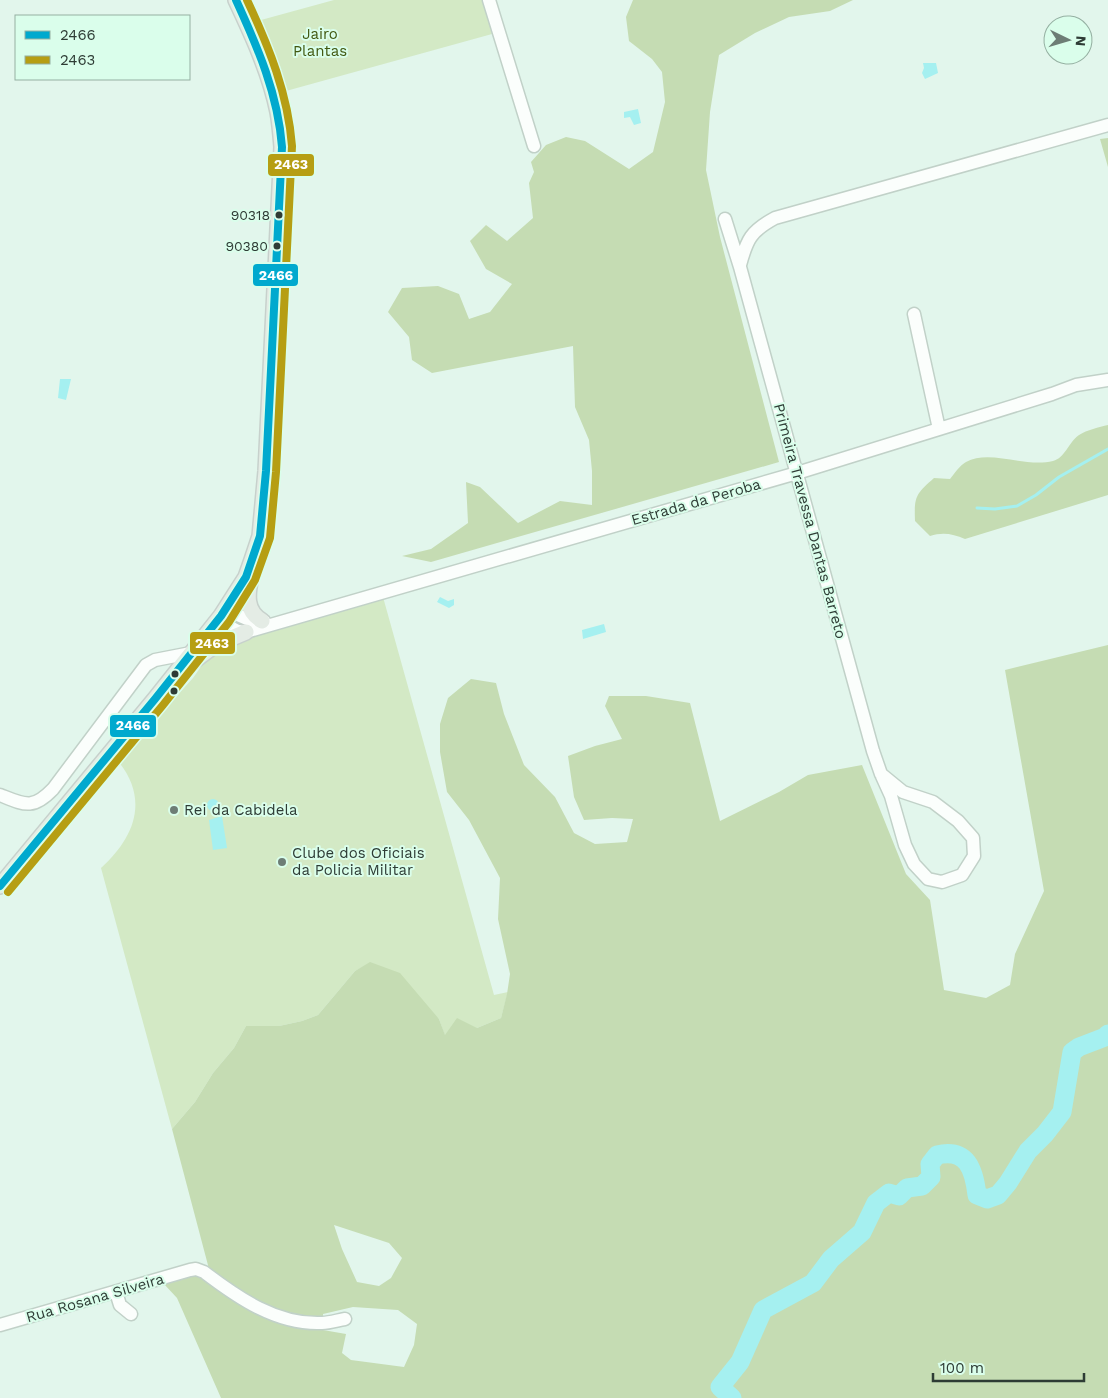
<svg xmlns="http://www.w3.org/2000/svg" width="1108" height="1398" font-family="'Work Sans',sans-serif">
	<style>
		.green { fill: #d3e9c5 }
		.forest { fill: #c5dcb3; fill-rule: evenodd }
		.water { fill: #a5f0f0 }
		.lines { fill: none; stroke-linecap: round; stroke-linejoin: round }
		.stream { stroke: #a5f0f0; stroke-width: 3 }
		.river { stroke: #a5f0f0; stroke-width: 19 }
		.minor-casing { stroke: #c1d1c8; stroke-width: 15 }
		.major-casing { stroke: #c7d1cc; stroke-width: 18 }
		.minor { stroke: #fbfefc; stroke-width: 12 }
		.major { stroke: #e4ece5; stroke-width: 15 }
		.bus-1-casing { stroke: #dafeeb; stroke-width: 11 }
		.bus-2-casing { stroke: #dafeeb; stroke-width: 11 }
		.bus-1 { stroke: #00a9ce; stroke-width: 8 }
		.bus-2 { stroke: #b69e13; stroke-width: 8 }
		.bus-dot { fill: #2e3c35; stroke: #dafeeb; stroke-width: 2 }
		.poi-dot { fill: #6d7d75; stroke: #dafeeb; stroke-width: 2 }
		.labels { text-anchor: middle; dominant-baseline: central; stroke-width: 4; stroke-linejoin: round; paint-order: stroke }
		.bus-label { font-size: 14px; fill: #2e3c35; stroke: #dafeeb; text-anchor: end }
		.park-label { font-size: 15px; fill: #415810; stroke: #dafeeb }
		.street-label { font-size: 15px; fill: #2e3c35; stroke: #dafeeb }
		.poi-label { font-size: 15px; fill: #2e3c35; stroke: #dafeeb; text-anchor: start }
		.line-badge { stroke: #dafeeb; stroke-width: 2 }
		.badge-label { font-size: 14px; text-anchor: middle; font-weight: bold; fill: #fff }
	</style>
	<rect width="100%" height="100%" fill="#e2f6ec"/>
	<path class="green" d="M334,0H483L492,34L286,91L261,20Z
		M383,597L494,995L508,992L501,1018L477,1028L445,1036L439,1019L370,963L355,971L318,1015L302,1021L279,1026H246L234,1048L213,1073L195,1102L172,1129L101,868C134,838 150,800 118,761L193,678L207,658L215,653L236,642L297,622Z"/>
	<path class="forest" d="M633,0H853L830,11L789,17L755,33L719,55L710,112L706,170L720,237L779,462L431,562L402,556L431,549L468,523L466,482L480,487L518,523L560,501L592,505V471L589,440L575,407L573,346L432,373L412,360L409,337L388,312L402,288L438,286L459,294L469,319L490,312L512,284L486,269L470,241L486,225L507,241L533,218L529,183L534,172L531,162L546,145L566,137L585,141L629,169L653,152L665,102L662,72L652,59L629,41L626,17Z
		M1108,138V167L1100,139Z
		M1108,425V495L965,539C953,534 943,532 930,536L915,521C914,496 916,494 934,478L950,479C954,474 960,465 966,462C990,449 1025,468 1053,461C1065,458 1068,443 1079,435C1087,430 1099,427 1108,425Z
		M1108,645V1398H221L177,1298L164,1284L196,1263L203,1264L209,1269L172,1129L195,1102L213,1073L234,1048L246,1026H279L302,1021L318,1015L355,971L370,962L400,973L439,1019L445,1035L457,1018L477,1028L501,1018L507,994L510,974L498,919L500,878L469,820L447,792L440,752V724L448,698L471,679L496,683L504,714L524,765L555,797L574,833L595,844L627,842L633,819L612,818L584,820L574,797L568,756L595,746L622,739L605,706L609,696H646L690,703L720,821L779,792L808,775L862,765L906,874L930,900L944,990L986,998L1010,985L1015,954L1044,891L1005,670ZM334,1225L389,1243L402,1258L391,1278L379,1286L357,1282L342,1249ZM353,1307L398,1310L417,1324L414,1345L404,1367L351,1360L342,1353L346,1334L323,1330V1314Z"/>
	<path class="water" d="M923,63H936L938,73L925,79L922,73L924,68Z
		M638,109L641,123L634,125L630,117L624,118V112Z
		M60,379H71L66,400L58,398Z
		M440,597L448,601L454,599V605L449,608L437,602Z
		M604,624L606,632L583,639L582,630Z
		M207 805a6 6 0 1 1 12 0a6 6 0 1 1-12 0Z
		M222,816L227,848L213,850L209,820Z"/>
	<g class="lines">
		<path class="stream" d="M977,508L995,509L1017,506L1036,495L1059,477L1108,449"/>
		<path class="river" d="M732,1398L720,1387L740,1362L763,1310L813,1283L831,1259L862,1232L876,1203L889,1193L899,1196L907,1188L922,1186L931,1177L930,1164L937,1155C967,1148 974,1169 977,1195L987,1199L998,1195L1008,1183L1028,1151L1045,1134L1062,1112L1072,1052L1079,1047L1105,1037L1108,1034"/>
		<defs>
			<path id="minor" d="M489,0L534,146
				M725,219L740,267L873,751L881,774L891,796L905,845L914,864L928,879L942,882L962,875L974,856L973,838L958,821L933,802L903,792L881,774
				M740,265C747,239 751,231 775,218L1108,125
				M914,314L939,429
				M226,610L247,619L264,621
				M221,616C228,625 234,633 246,632L797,473L1052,394L1076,385L1108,380
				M0,795C25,805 33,810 53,789L146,665L155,660L191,653
				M116,1292L120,1305L131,1314
				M0,1325L190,1270L196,1269L204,1272C238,1298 277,1325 322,1323C330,1323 338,1320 345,1319"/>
			<path id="major" d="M251,577C247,594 245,611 262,621
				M191,663L215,645L246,632
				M0,886L155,699L221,616L246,577L252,560L260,536L266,471L282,147C281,135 280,123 278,112C270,73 253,36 236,0"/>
		</defs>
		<use href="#minor" class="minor-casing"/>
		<use href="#major" class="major-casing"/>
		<use href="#minor" class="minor"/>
		<use href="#major" class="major"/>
		<defs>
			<path id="bus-1" d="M0,886L155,699L221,616L246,577L260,536L266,471L282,147C278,94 258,48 236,0"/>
			<path id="bus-2" d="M8,892L163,705L229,622L255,580L270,538L276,472L292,146C288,94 269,47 247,0"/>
		</defs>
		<use href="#bus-1" class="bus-1-casing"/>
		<use href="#bus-2" class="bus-2-casing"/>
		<use href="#bus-1" class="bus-1"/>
		<use href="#bus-2" class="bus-2"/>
	</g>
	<g class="bus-dot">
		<circle cx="279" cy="215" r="4.5"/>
		<circle cx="277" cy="246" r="4.5"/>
		<circle cx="175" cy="674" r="4.5"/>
		<circle cx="174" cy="691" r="4.5"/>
	</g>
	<g class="poi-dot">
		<circle cx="174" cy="810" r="5"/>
		<circle cx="282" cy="862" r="5"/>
	</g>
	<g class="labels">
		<g class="bus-label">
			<text x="270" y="215">90318</text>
			<text x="268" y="246">90380</text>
		</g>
		<g class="park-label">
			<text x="320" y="34">Jairo<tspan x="320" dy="17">Plantas</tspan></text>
		</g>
		<g class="street-label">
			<text transform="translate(696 502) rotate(-16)">Estrada da Peroba</text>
			<text transform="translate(810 521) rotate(75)">Primeira Travessa Dantas Barreto</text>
			<text transform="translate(95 1298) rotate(-16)">Rua Rosana Silveira</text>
		</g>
		<g class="poi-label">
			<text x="184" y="810">Rei da Cabidela</text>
			<text x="292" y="853">Clube dos Oficiais<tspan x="292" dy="17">da Policia Militar</tspan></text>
		</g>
	</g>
	<g class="line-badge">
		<rect x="267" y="153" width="48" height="24" rx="5" fill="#b69e13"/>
		<rect x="252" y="263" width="47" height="24" rx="5" fill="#00a9ce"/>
		<rect x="189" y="631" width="47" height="24" rx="5" fill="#b69e13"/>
		<rect x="109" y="714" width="48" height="24" rx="5" fill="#00a9ce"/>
	</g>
	<g class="badge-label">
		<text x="291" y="169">2463</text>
		<text x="276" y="280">2466</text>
		<text x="212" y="648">2463</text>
		<text x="133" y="730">2466</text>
	</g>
	<rect x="15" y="15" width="175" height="65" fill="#dafeeb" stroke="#95b0a2"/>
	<rect x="25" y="31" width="25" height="8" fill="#00a9ce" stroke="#95b0a2"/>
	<text x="60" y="40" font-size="15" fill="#2e3c35">2466</text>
	<rect x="25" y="56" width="25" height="8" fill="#b69e13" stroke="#95b0a2"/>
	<text x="60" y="65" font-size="15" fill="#2e3c35">2463</text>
	<g transform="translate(1068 40) rotate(95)"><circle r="24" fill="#dafeeb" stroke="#95b0a2"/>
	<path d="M0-4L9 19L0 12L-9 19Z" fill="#6d7d75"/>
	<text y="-8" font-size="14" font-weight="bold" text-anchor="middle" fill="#2e3c35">N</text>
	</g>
	<path d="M933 1373v8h151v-8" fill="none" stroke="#2e3c35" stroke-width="2.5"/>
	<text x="940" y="1373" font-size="15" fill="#2e3c35" stroke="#dafeeb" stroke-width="4" paint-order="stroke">100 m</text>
</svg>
